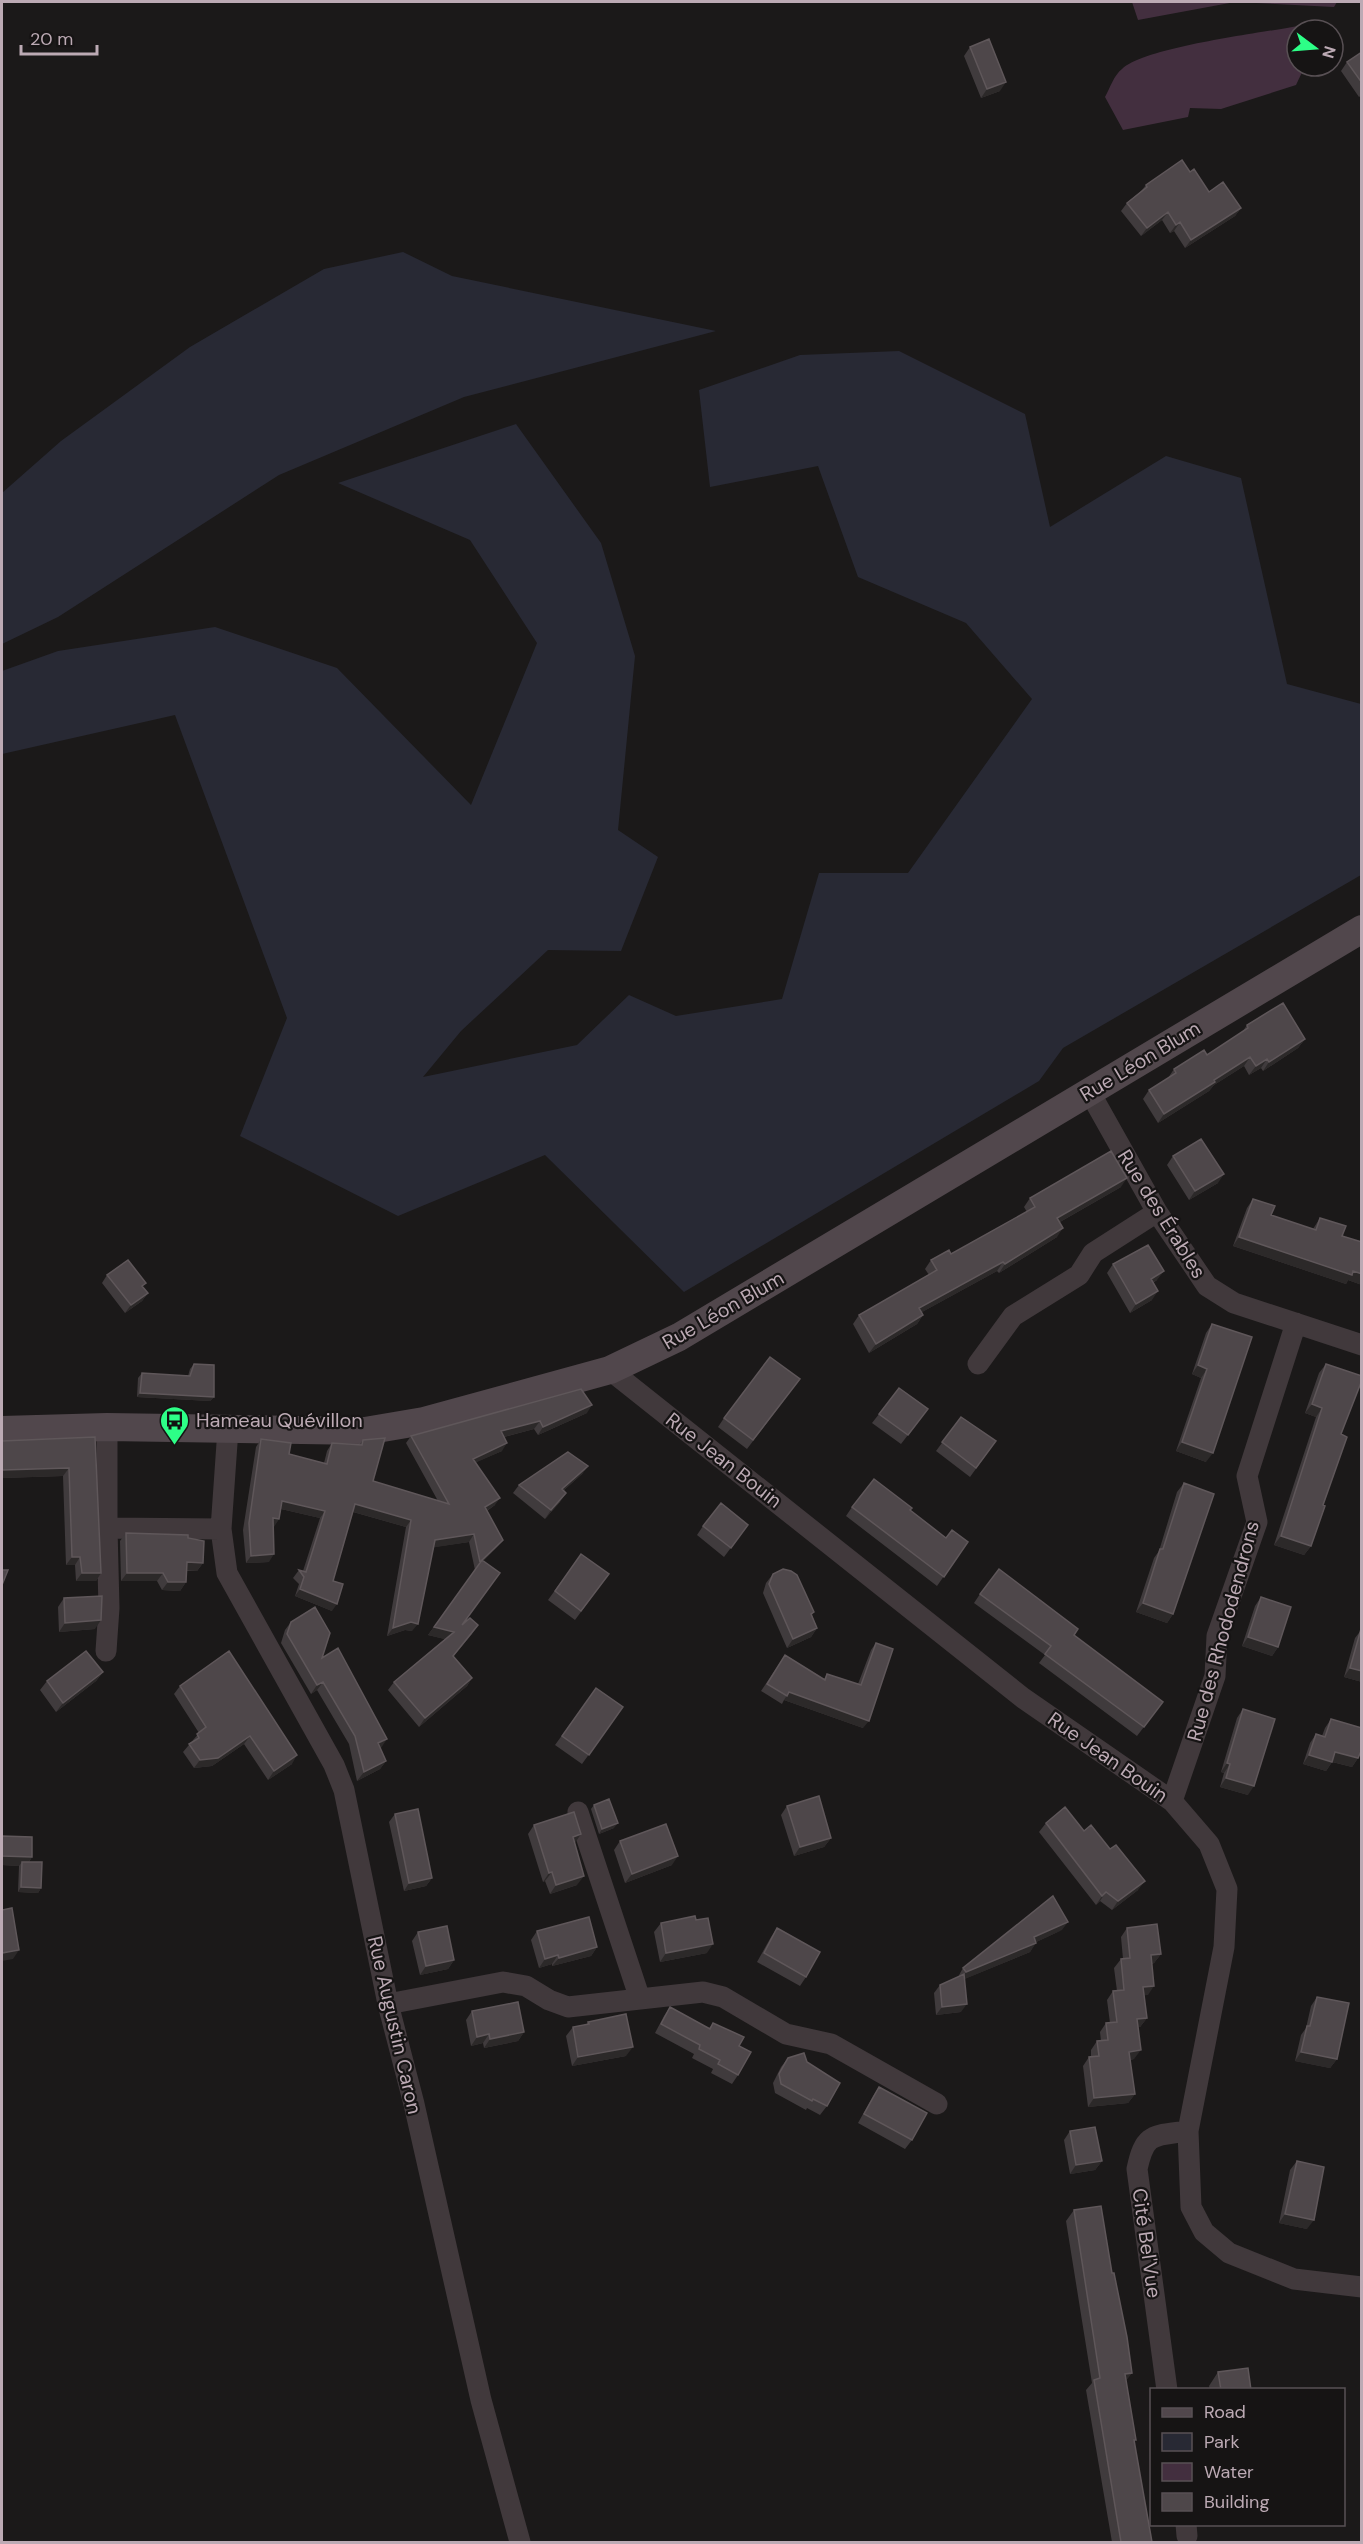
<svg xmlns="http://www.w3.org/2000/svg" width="1363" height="2544" font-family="'DM Sans',sans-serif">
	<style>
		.green { fill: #282934 }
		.water { fill: #432f3f }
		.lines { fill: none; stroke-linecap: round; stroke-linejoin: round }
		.street { stroke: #41393c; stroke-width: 21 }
		.secondary { stroke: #51474c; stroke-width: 28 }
		.wall { fill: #403b3d }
		.shaded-wall { fill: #2c2929 }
		.building { fill: #4e474a; stroke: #5f575a; stroke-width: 1.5 }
		.labels { text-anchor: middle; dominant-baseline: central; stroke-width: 4.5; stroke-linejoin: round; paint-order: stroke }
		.street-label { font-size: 20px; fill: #bcaab4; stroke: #161414 }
		.poi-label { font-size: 20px; fill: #bcaab4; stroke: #161414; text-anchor: start }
	</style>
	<rect width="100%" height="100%" fill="#1b1919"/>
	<path class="green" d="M403,252L452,276L716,331L464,397L279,475L58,617L2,644V493L61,441L190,347L324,269Z
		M899,351L1025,414L1050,527L1166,456L1241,478L1287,684L1361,704V875L1063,1048L1039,1081L684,1292L545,1155L398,1216L240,1136L287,1018L175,715L2,754V671L58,651L215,627L337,668L471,805L537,643L470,540L338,483L516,424L601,543L635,656L618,830L658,857L621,951L548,950L461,1031L423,1077L577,1045L629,995L676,1016L782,999L819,873H908L1032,699L966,623L858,577L818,466L710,487L699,390L800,355Z"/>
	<path class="water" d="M1132,2H1337L1334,7L1235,2L1138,20Z
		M1298,26L1301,30H1297V66H1305L1296,85L1221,109L1190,108L1188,117L1123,130L1105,97C1110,88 1114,75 1122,69C1146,47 1261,33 1298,26Z"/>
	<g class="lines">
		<path class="street" d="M1089,1091L1157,1212L1207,1286L1234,1303L1362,1345
			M978,1364L1013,1316L1079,1275L1093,1253L1157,1212
			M610,1370L1023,1698L1172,1801L1209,1844L1227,1889L1224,1947L1188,2131L1191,2207L1204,2232L1229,2253L1294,2279L1362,2287
			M107,1427V1528L221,1529
			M228,1429L221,1529L227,1573L334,1765L344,1790L388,2004L414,2104L481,2400L520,2542
			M106,1651L109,1608L107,1528
			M1172,1801L1215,1676L1217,1636L1257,1522L1247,1476L1296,1323
			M578,1812L640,1999
			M388,2004L503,1982L526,1986L549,2000L568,2007L703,1992L723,1997L786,2034L831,2044L937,2104
			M1167,2390L1137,2169C1145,2132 1153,2136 1188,2131
			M1186,2524L1187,2536"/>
		<path class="secondary" d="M2,1430L107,1427L365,1431L424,1421L610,1370L679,1337L1362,929"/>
	</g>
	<path class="wall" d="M970,47L1000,91L981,98L964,56Z
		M1362,52V95L1359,97L1341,71L1347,62Z
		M1190,172L1209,192L1241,208L1235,216L1185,248L1174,231L1170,233L1162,220L1141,236L1121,211L1127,203L1141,191L1146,185Z
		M1247,1025L1305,1039L1298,1048L1263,1071L1261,1068L1249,1075L1244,1066L1214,1085L1209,1091L1158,1123L1143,1099L1149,1090L1168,1078L1174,1069L1207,1055L1243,1031Z
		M1173,1156L1218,1183L1189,1200L1167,1165Z
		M1121,1187L1060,1222L1057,1237L999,1273L997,1271L922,1312L923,1315L917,1324L869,1353L853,1324L859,1315L929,1275L925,1269L931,1260L951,1254L1027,1212L1024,1207L1030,1198Z
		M1253,1199L1271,1215L1313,1229L1320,1218L1342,1236L1362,1242V1285L1348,1280L1346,1284L1233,1246L1247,1208Z
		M1113,1264L1157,1280L1153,1283L1152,1300L1130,1313L1107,1273Z
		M107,1275L143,1287L148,1293L142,1301L125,1313L102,1283Z
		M1212,1324L1206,1462L1176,1451L1201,1378L1192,1374L1206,1333Z
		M194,1364L214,1397L210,1401L137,1397L138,1378L142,1373L188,1376L190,1369Z
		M1326,1364L1341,1434L1311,1546L1304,1555L1274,1545L1316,1417L1305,1413L1319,1373Z
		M800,1379L747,1449L718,1427L724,1418Z
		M928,1409L901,1444L872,1423L879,1414Z
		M587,1413L538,1435L534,1429L504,1437L502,1451L476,1462L495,1505L487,1511L503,1540L497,1547L483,1561L462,1625L472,1634L453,1656L472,1678L467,1686L419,1727L388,1690L394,1682L445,1639L428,1635L475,1570L469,1542L434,1547L412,1631L405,1630L387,1636L406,1527L353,1512L333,1581L332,1611L295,1596L299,1584L293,1578L299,1570L303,1571L320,1518L281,1509L279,1519L273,1527L269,1562L246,1563L243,1530L256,1447L261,1439L289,1454L324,1463L327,1451L332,1443L360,1444L363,1440L373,1481L438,1501L406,1443L411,1436Z
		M961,1417L996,1441L970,1477L936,1451Z
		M95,1437L101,1573L96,1581H76L75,1565H66L63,1476L2,1478Z
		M588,1466L582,1474L563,1491L560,1502L545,1519L513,1493L519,1485Z
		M1184,1483L1173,1614L1167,1623L1136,1612L1154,1558L1159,1551L1177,1492Z
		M852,1507L910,1510L946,1538L968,1542L937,1586L846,1516Z
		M748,1525L724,1557L697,1535L703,1526Z
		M126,1533L203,1563L197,1571H187L186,1582L180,1591L162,1590L157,1581H121L120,1541Z
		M581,1554L609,1574L575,1620L548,1600Z
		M773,1574L814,1612L812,1615L817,1628L811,1637L787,1648L763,1593L766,1583Z
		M980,1594L1163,1702L1137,1736L1039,1663L1045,1655L974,1603Z
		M1261,1597L1278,1647L1272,1656L1242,1646L1255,1606Z
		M64,1598L95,1629L59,1632L58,1607Z
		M291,1622L322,1658L381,1748H380L386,1761L380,1769L357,1781L349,1744L317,1690L311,1694L281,1643L285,1630Z
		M1362,1629V1682L1344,1677L1355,1638Z
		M876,1643L863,1728L784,1700L782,1704L761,1691L785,1655L824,1679L827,1674L858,1684L871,1650Z
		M103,1672L96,1681L56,1712L40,1690L47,1681Z
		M180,1686L292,1764L268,1780L244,1744L212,1766L194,1768L183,1752L199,1733L174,1694Z
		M596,1688L623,1707L582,1764L555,1745Z
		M1243,1709L1248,1795L1220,1787L1224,1773L1221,1772L1237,1718Z
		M1331,1719L1358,1758L1352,1767L1332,1762L1326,1771L1303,1764L1310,1743L1316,1734L1322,1736L1325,1728Z
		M594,1805L614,1828L599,1834L591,1809Z
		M787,1806L831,1838L824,1847L794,1856L781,1815Z
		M395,1814L432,1878L426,1886L404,1891L389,1822Z
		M1046,1823L1084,1831L1138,1890L1112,1910L1100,1901L1096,1905L1039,1832Z
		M534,1825L575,1843L577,1885L550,1894L545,1881L543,1882L528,1834Z
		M620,1841L672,1865L625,1883L614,1850Z
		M32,1857L29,1862L41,1888L38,1893L18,1892L19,1866L2,1865Z
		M696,1920L707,1953L660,1962L654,1932L661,1923Z
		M777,1928L806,1977L800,1986L757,1962L771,1937Z
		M1127,1928L1161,1954L1154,1963L1152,1964L1148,1995H1144L1147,2018L1140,2027H1138L1134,2059L1130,2060L1135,2094L1128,2103L1088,2107L1083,2066L1089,2057H1091V2050L1097,2041H1101L1100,2032L1106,2023H1110L1107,2000L1113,1991H1117L1114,1968L1121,1959H1123L1121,1937Z
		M1062,1930L1036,1942L1030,1952L964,1979L961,2012L936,2015L934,1993L940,1985L958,1977L963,1968Z
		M537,1931L597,1947L591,1956L552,1966V1964L539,1968L531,1940Z
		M418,1932L454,1960L448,1969L420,1975L412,1941Z
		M1317,1997L1337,2059L1330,2068L1295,2061L1301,2035L1306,2028L1311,2006Z
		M670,2007L709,2028L713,2023L739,2046L738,2075L732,2084L711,2073L713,2069L692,2058L694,2054L655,2033L664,2016Z
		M472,2011L524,2032L518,2041L484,2048L483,2043L471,2046L466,2020Z
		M588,2022L626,2056L572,2066L566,2036L573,2027L586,2025Z
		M788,2058L807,2062L827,2106L820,2115L807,2108L806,2110L775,2093L773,2083L781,2067Z
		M879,2087L912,2140L905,2149L858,2123L873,2096Z
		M1070,2131L1102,2161L1095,2170L1070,2174L1064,2140Z
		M1297,2161L1307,2229L1279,2223L1290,2170Z
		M1074,2210L1132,2373L1126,2380L1134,2442L1152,2542H1112L1086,2390L1092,2383L1066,2221Z
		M1218,2372L1251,2390H1210L1209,2386Z"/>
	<path class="shaded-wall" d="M1006,82L1000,91L981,98L987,89Z
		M1241,208L1235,216L1185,248L1191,240Z
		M1168,212L1162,220L1141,236L1147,228Z
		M1180,222L1174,231L1170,233L1176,225Z
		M1305,1039L1298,1048L1263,1071L1269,1062Z
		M1250,1057L1244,1066L1214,1085L1209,1091L1158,1123L1164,1114L1214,1080Z
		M1267,1059L1261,1068L1249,1075L1256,1066Z
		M1224,1174L1218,1183L1189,1200L1195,1191Z
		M1127,1178L1121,1187L1051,1227L1057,1218Z
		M1063,1228L1057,1237L999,1273L1005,1264Z
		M1239,1237L1362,1274V1285L1348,1280L1346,1284L1233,1246Z
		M1003,1262L997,1271L913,1317L919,1308Z
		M1164,1271L1157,1280L1144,1288L1151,1279Z
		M1158,1291L1152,1300L1130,1313L1136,1304Z
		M148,1293L142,1301L125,1313L131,1305Z
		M923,1315L917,1324L869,1353L876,1344Z
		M1198,1365L1207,1369L1201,1378L1192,1374Z
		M140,1393L214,1397L210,1401L137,1397Z
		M1312,1404L1322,1408L1316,1417L1305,1413Z
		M592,1405L587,1413L538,1435L543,1427Z
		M540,1421L534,1429L496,1439L501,1431Z
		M1182,1442L1213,1453L1206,1462L1176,1451Z
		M507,1443L502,1451L468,1466L473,1459Z
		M588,1466L582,1474L556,1497L562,1489Z
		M69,1468L63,1476L2,1478V1470Z
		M566,1493L560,1502L545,1519L551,1510Z
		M500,1498L495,1505L480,1515L485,1507Z
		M282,1501L325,1511L320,1518L277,1508Z
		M355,1504L411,1520L406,1527L350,1511Z
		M273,1518L279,1519L274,1527L267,1526Z
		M474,1534L469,1542L430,1548L435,1540Z
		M1281,1536L1311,1546L1304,1555L1274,1545Z
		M503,1540L497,1547L475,1570L480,1562Z
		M274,1554L269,1562L246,1563L251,1556Z
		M72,1557H80L75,1565H66Z
		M187,1562L203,1563L197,1571L181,1570Z
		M82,1573H101L96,1581H76Z
		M127,1573H163L157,1581H121Z
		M168,1582H186L180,1591L162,1590Z
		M300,1589L337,1604L332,1611L295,1596Z
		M1143,1603L1173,1614L1167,1623L1136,1612Z
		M101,1620L95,1629L59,1632L65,1623Z
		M411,1622L418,1624L412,1631L405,1630L387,1636L393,1628Z
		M478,1625L472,1634L447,1664L453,1656Z
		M434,1627L454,1632L448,1640L428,1635Z
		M817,1628L811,1637L787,1648L793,1639Z
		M1248,1637L1278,1647L1272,1656L1242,1646Z
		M1350,1668L1362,1671V1682L1344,1677Z
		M103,1672L96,1681L56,1712L63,1703Z
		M472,1678L467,1686L419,1727L425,1718Z
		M323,1682L317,1690L311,1694L317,1685Z
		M789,1692L869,1721L863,1728L784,1700Z
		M250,1736L244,1744L212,1766L194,1768L200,1760Z
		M387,1739L381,1748L372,1752L378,1743Z
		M1335,1752L1358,1758L1352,1767L1329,1761Z
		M297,1755L292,1764L268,1780L274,1771Z
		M1309,1755L1332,1762L1326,1771L1303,1764Z
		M386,1761L380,1769L357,1781L364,1772Z
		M1227,1763L1230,1764L1224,1773L1221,1772Z
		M1226,1778L1254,1786L1248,1795L1220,1787Z
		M618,1823L614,1828L599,1834L602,1829Z
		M581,1834L575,1843L573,1837Z
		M831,1838L824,1847L794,1856L800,1847Z
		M2,1856L32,1857L26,1866L22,1862L19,1866L2,1865Z
		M678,1856L672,1865L625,1883L632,1874Z
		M552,1872L545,1881L543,1882L549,1873Z
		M584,1876L577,1885L550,1894L556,1885Z
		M432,1878L426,1886L404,1891L409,1883Z
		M1145,1881L1138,1890L1112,1910L1118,1901Z
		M21,1887L41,1888L38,1893L18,1892Z
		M1106,1892L1100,1901L1096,1905L1102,1896Z
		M1068,1922L1062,1930L1028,1946L1034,1937Z
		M1036,1943L1030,1952L960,1981L966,1972Z
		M713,1944L707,1953L660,1962L666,1953Z
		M597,1947L591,1956L552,1966L559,1958Z
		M19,1950L13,1959L2,1961V1953Z
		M1161,1954L1154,1963L1144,1964L1151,1955Z
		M558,1955L552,1964L539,1968L545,1959Z
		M454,1960L448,1969L420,1975L426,1966Z
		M1154,1986L1148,1995L1137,1996L1143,1987Z
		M967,2004L961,2012L936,2015L942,2007Z
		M1147,2018L1140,2027L1131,2028L1137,2019Z
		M524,2032L518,2041L484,2048L490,2039Z
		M489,2034L483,2043L471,2046L477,2037Z
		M633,2047L626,2056L572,2066L578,2057Z
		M1141,2050L1134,2059L1123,2061L1129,2052Z
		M1301,2052L1337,2059L1330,2068L1295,2061Z
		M1135,2094L1128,2103L1088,2107L1094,2098Z
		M1102,2161L1095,2170L1070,2174L1076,2165Z
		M1285,2214L1314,2220L1307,2229L1279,2223Z
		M1132,2373L1124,2383L1125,2374Z"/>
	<path class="building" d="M989,39L1006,82L987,89L970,47Z
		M1362,52V83L1347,62Z
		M1182,160L1190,172L1194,169L1209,192L1223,182L1241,208L1191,240L1180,222L1176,225L1168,212L1147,228L1127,203L1147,187L1146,185Z
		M1283,1003L1305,1039L1269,1062L1267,1059L1256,1066L1250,1057L1214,1080L1215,1082L1164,1114L1149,1090L1176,1073L1174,1069L1204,1050L1207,1055L1248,1028L1247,1025Z
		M1201,1139L1224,1174L1195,1191L1173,1156Z
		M1111,1151L1127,1178L1057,1218L1063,1228L1005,1264L1003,1262L919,1308L923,1315L876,1344L859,1315L937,1270L931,1260L949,1250L951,1254L1035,1207L1030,1198Z
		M1253,1199L1275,1206L1271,1215L1316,1230L1320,1218L1346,1226L1342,1236L1362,1242V1274L1353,1271L1352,1275L1239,1237Z
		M1148,1245L1164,1271L1151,1279L1158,1291L1136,1304L1113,1264Z
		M128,1260L146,1283L142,1286L148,1293L131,1305L107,1275Z
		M1212,1324L1252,1337L1213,1453L1182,1442L1207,1369L1198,1365Z
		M770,1357L800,1379L753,1440L724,1418Z
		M194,1364L214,1365V1397L140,1393L142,1373L190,1376Z
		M1326,1364L1362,1376V1380L1341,1434L1347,1437L1323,1505L1325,1506L1311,1546L1281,1536L1322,1408L1312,1404Z
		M899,1388L928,1409L908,1435L879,1414Z
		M581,1389L592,1405L543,1427L540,1421L501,1431L507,1443L473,1459L500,1498L485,1507L503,1540L480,1562L474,1534L435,1540L418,1624L411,1622L393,1628L411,1520L355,1504L333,1581L343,1584L337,1604L300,1589L304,1577L299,1570L306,1572L325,1511L282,1501L279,1519L273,1518L274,1554L251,1556L249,1523L261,1439L291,1443L289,1454L327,1464L332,1443L362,1445L363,1440L385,1438L373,1481L449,1504L411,1436Z
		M961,1417L996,1441L976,1468L942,1442Z
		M95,1437L101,1573H82L80,1557H72L69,1468L2,1470V1441Z
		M568,1452L588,1466L562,1489L566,1493L551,1510L519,1485Z
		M874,1479L912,1508L910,1510L946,1538L952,1530L968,1542L944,1577L852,1507Z
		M1184,1483L1214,1494L1173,1614L1143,1603L1160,1549H1163Z
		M721,1503L748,1525L731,1548L703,1526Z
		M126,1533L188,1535V1538L204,1541L203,1563L187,1562L186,1582H168L163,1573H127Z
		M581,1554L609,1574L581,1611L555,1591Z
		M482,1560L500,1573L462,1625L470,1618L478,1625L453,1656L472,1678L425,1718L394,1682L454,1632L434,1627Z
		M783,1569L791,1571L797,1575L814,1612L811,1614L817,1628L793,1639L769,1584L773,1574Z
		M999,1569L1078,1629L1074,1635L1163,1702L1144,1727L1045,1654L1051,1646L980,1594Z
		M2,1570H8L2,1585Z
		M102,1596L101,1620L65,1623L64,1598Z
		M1261,1597L1291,1607L1278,1647L1248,1637Z
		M315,1607L330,1633L322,1658L338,1648L387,1739L378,1743L386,1761L364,1772L355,1736L323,1682L317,1685L287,1634L291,1622Z
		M1361,1629H1362V1671L1350,1668Z
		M876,1643L893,1649L869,1721L789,1692L787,1696L767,1684L785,1655L825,1680L827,1674L861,1685Z
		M86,1651L103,1672L63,1703L47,1681Z
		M229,1651L297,1755L274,1771L250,1736L218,1758L200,1760L189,1744L199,1738L197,1734L206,1727L180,1686Z
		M596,1688L623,1707L589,1755L562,1736Z
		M1243,1709L1275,1719L1254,1786L1226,1778L1230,1764L1227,1763Z
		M1331,1719L1362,1728V1749L1358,1758L1335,1752L1332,1762L1309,1755L1316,1734L1325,1737Z
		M819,1796L831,1838L800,1847L787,1806Z
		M609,1799L618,1823L602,1829L594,1805Z
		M1065,1807L1084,1831L1091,1825L1110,1849L1116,1845L1145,1881L1118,1901L1106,1892L1102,1896L1046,1823Z
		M418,1809L432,1878L409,1883L395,1814Z
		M574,1812L581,1834L573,1837L584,1876L556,1885L552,1872L549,1873L534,1825Z
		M666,1824L678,1856L632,1874L620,1841Z
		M2,1836L32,1837V1857L2,1856Z
		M22,1862H42L41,1888L21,1887Z
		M1053,1896L1068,1922L1034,1937L1036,1943L966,1972L963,1968Z
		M12,1908L19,1950L2,1953V1910Z
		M695,1916L696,1920L708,1918L713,1944L666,1953L661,1923Z
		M589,1917L597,1947L559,1958L558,1955L545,1959L537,1931Z
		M1157,1924L1161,1954L1151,1955L1154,1986L1143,1987L1147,2018L1137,2019L1141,2050L1129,2052L1135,2094L1094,2098L1089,2057L1099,2056L1097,2041L1108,2040L1106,2023L1117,2022L1113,1991L1124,1990L1121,1959L1130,1958L1127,1928Z
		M447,1926L454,1960L426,1966L418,1932Z
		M777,1928L820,1952L806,1977L764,1953Z
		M964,1974L967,2004L942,2007L940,1985Z
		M1317,1997L1349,2003L1337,2059L1301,2052L1307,2026H1310Z
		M518,2002L524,2032L490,2039L489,2034L477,2037L472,2011Z
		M670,2007L710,2029L713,2023L744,2037L739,2046L751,2052L738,2075L718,2064L720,2060L699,2049L700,2045L661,2024Z
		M626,2014L633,2047L578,2057L573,2027L589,2024L588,2022Z
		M804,2053L807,2062L840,2083L827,2106L813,2099L812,2101L781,2084L779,2074L788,2058Z
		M879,2087L927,2113L912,2140L864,2114Z
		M1095,2127L1102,2161L1076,2165L1070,2131Z
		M1297,2161L1324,2167L1314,2220L1285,2214Z
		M1101,2206L1112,2273H1114L1127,2337L1132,2373L1125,2374L1136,2440H1134L1152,2542H1121L1094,2380L1100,2378L1074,2210Z
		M1248,2368L1251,2390H1221L1218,2372Z"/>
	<defs>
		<symbol id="bus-pin" viewBox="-11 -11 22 30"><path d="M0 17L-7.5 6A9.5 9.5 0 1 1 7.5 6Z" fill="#2dff87" stroke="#161414"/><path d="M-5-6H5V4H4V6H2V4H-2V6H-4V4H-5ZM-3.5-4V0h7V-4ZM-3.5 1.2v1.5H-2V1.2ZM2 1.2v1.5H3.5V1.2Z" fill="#111"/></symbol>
	</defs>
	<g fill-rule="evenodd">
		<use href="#bus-pin" x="158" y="1404" width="33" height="45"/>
	</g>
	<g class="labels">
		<g class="street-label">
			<text transform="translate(1140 1061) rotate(-31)">Rue Léon Blum</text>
			<text transform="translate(1162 1214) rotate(58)">Rue des Érables</text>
			<text transform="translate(723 1310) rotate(-30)">Rue Léon Blum</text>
			<text transform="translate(724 1460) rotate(38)">Rue Jean Bouin</text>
			<text transform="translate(1223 1631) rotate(-75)">Rue des Rhododendrons</text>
			<text transform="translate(1108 1757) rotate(35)">Rue Jean Bouin</text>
			<text transform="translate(395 2025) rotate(77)">Rue Augustin Caron</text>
			<text transform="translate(1147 2243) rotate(82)">Cité Bel'Vue</text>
		</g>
		<g class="poi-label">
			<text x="196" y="1420">Hameau Quévillon</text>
		</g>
	</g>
	<rect width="1363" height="2544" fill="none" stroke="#bcaab4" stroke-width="6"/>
	<rect x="1150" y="2388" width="195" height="138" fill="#161414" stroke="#585054" stroke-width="1.5"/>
	<rect x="1162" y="2408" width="30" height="9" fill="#51474c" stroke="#585054" stroke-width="1.5"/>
	<text x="1204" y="2418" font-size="18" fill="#bcaab4">Road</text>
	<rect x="1162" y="2433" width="30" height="18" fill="#282934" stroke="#585054" stroke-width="1.5"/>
	<text x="1204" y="2448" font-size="18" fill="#bcaab4">Park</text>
	<rect x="1162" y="2463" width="30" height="18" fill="#432f3f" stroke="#585054" stroke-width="1.5"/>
	<text x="1204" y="2478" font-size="18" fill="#bcaab4">Water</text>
	<rect x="1162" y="2493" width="30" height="18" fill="#4e474a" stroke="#585054" stroke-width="1.5"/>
	<text x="1204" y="2508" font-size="18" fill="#bcaab4">Building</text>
	<g transform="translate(1315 48) rotate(106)"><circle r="28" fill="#161414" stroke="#585054" stroke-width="1.5"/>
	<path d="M0-4.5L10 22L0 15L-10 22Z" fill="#2dff87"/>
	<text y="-9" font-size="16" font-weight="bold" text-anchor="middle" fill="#bcaab4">N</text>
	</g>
	<path d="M21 45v9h76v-9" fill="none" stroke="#bcaab4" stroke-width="3"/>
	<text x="30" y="45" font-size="18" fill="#bcaab4" stroke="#161414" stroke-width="4.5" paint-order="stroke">20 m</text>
</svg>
